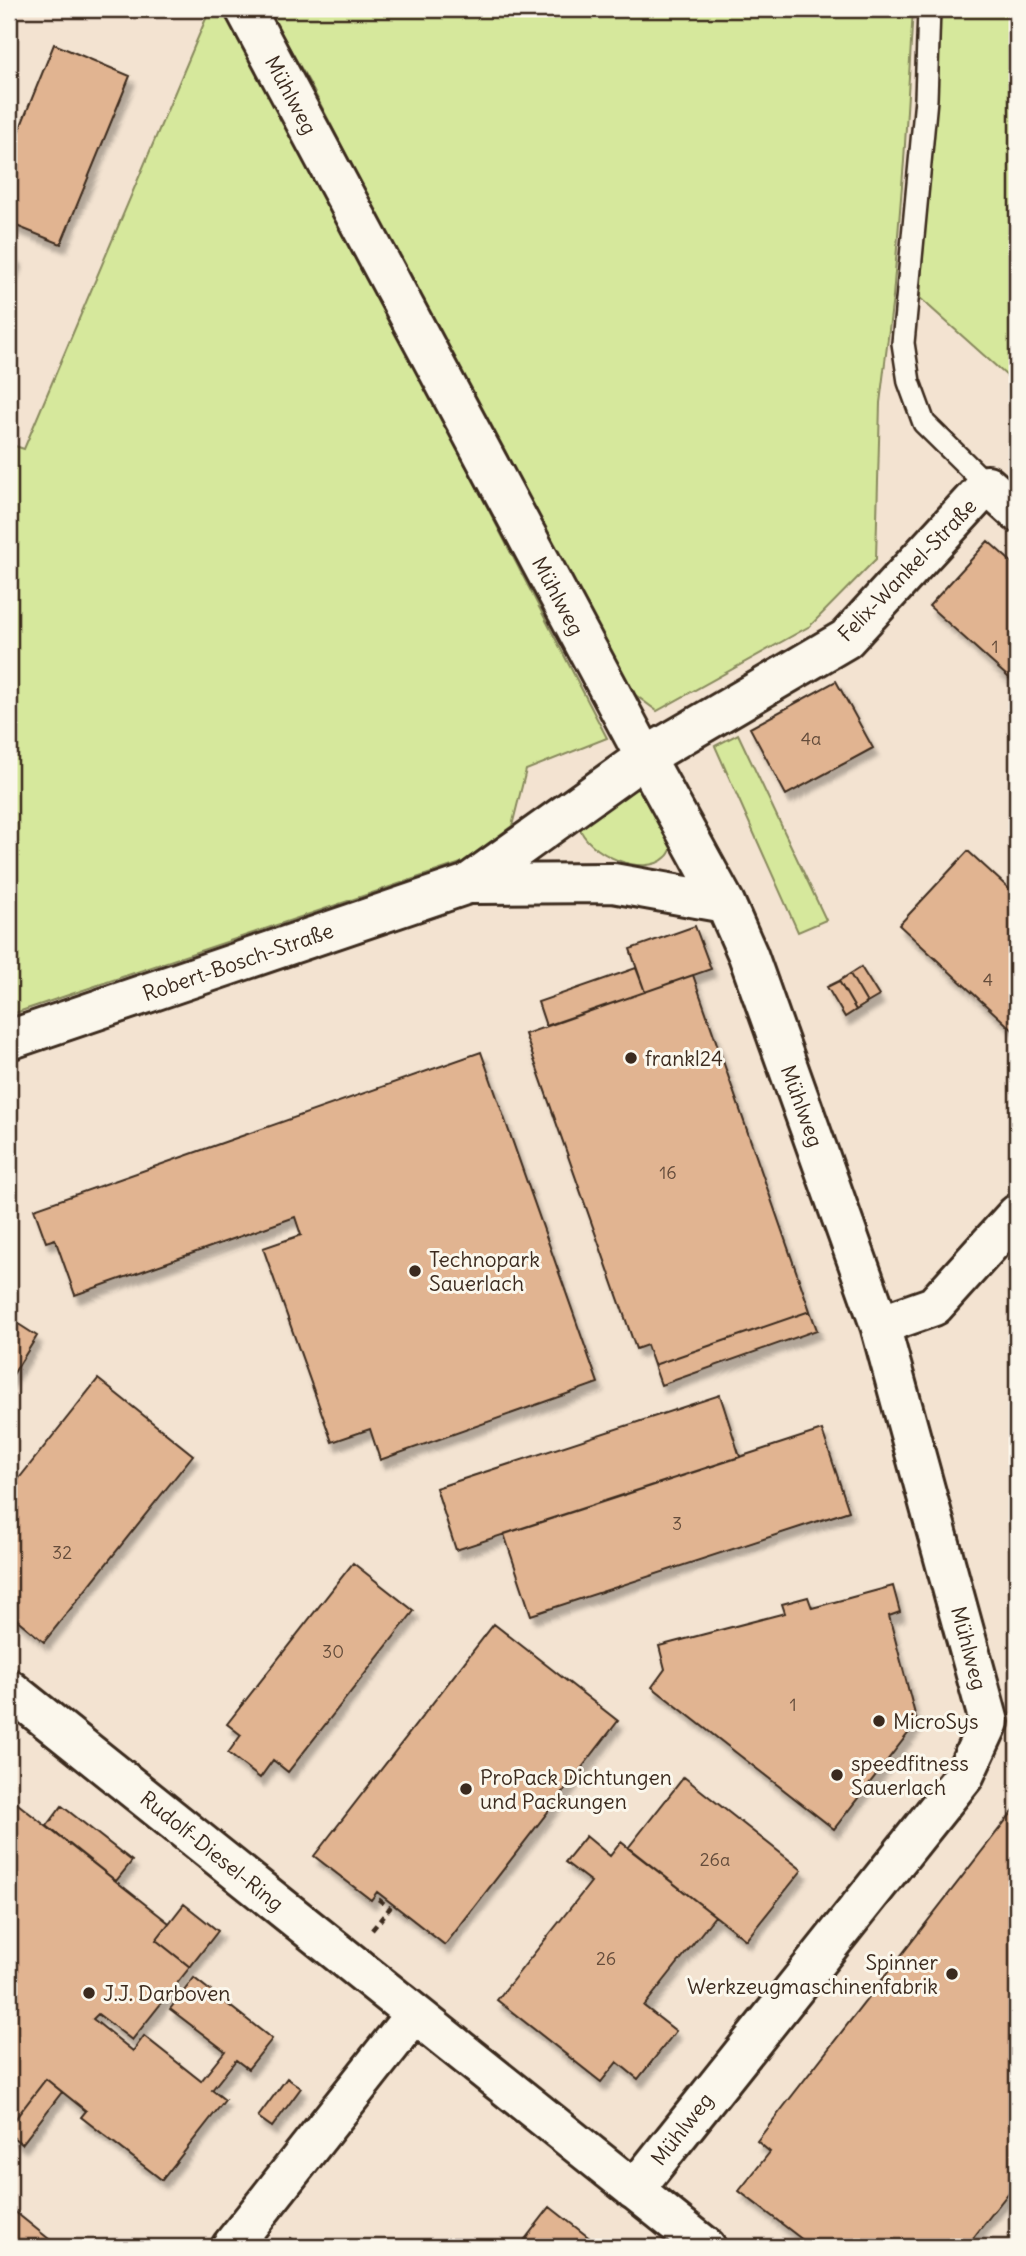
<svg xmlns="http://www.w3.org/2000/svg" width="1026" height="2256" font-family="Delius,sans-serif">
	<style>
		.green { fill: #d6e89c; stroke: #88895d; stroke-width: 2 }
		.building { fill: #e1b491; stroke: #3b2a1e; stroke-width: 2; filter: url(#shadow) }
		.lines { fill: none; stroke-linecap: round; stroke-linejoin: round }
		.lane-casing { stroke: #3b2a1e; stroke-width: 26 }
		.street-casing { stroke: #3b2a1e; stroke-width: 44 }
		.path { stroke: #3b2a1e; stroke-width: 4.5; stroke-dasharray: 7 5; stroke-linecap: butt }
		.lane { stroke: #fbf7ec; stroke-width: 21 }
		.street { stroke: #fbf7ec; stroke-width: 38 }
		.poi-dot { fill: #3b2a1e; stroke: #fbf7ec; stroke-width: 2.5 }
		.labels { text-anchor: middle; dominant-baseline: central; stroke-width: 6; stroke-linejoin: round; paint-order: stroke }
		.number-label { font-size: 18px; fill: #644c3b }
		.street-label { font-size: 21px; fill: #3b2a1e; stroke: #fbf7ec }
		.poi-label { font-size: 21px; fill: #3b2a1e; stroke: #fbf7ec; text-anchor: start }
	</style>
	<defs>
		<filter id="shadow"><feDropShadow dx="4.5" dy="8" stdDeviation="2" flood-color="#0004"/></filter>
	</defs>
	<rect width="100%" height="100%" fill="#f3e3d1"/>
	<filter id="ink" filterUnits="userSpaceOnUse"><feTurbulence type="fractalNoise" baseFrequency=".0143" numOctaves="2"/><feDisplacementMap in="SourceGraphic" scale="14" xChannelSelector="R" yChannelSelector="G"/><feConvolveMatrix kernelMatrix="1 2 1 2 8 2 1 2 1" color-interpolation-filters="sRGB"/></filter>
	<g filter="url(#ink)">
		<path class="green" d="M210,9H222L235,21L607,738L526,770L512,826L461,863L9,1015V444L24,449Z
			M267,9H913L904,161L893,297L880,403L876,559L810,626L657,711L626,688L532,515L309,82Z
			M940,9H1017V385L920,298Z
			M738,734L826,920L798,932L715,746Z
			M636,789L645,791L674,843C672,847 670,854 666,857C644,879 586,853 579,826L582,820Z"/>
		<path class="building" d="M54,44L130,76L61,244L9,223V155Z
			M9,254L17,258L9,278Z
			M988,541L1017,567V685L929,606Z
			M836,681L873,748L786,795L750,728Z
			M968,851L1017,896V1034L899,925Z
			M695,926L711,969L645,992L630,949Z
			M861,967L879,996L867,1003L850,974Z
			M636,968L645,992L546,1026L538,1002Z
			M850,974L867,1003L856,1010L839,981Z
			M693,975L810,1311L654,1365L647,1345L636,1349L525,1034Z
			M839,981L856,1010L845,1017L827,987Z
			M481,1052L598,1383L380,1460L370,1429L332,1442L263,1248L301,1235L295,1217L75,1295L55,1239L46,1242L34,1209Z
			M810,1311L817,1330L661,1385L654,1365Z
			M9,1318L37,1336L9,1381Z
			M98,1379L193,1455L44,1642L9,1613V1491Z
			M720,1395L740,1457L456,1550L436,1488Z
			M822,1430L849,1511L531,1615L504,1534Z
			M353,1563L414,1611L288,1772L273,1760L260,1778L228,1753L241,1735L227,1724Z
			M893,1586L900,1612L889,1616L917,1722L834,1829L652,1687L665,1669L659,1646L785,1613L782,1604L808,1597L812,1608Z
			M494,1624L618,1721L445,1945L377,1892L371,1900L314,1856Z
			M684,1777L802,1870L746,1940L628,1848Z
			M9,1797L169,1923L156,1940L190,1967L132,2040L98,2014L93,2019L133,2051L144,2036L201,2081L225,2051L170,2009L194,1978L272,2039L248,2069L236,2060L212,2090L225,2100L162,2180L81,2117L86,2111L46,2079L9,2127Z
			M62,1806L132,1861L116,1881L47,1826Z
			M1017,1806V2182L966,2247H812L739,2191L770,2152L757,2141Z
			M586,1836L610,1856L621,1842L715,1916L644,2006L676,2031L638,2079L617,2062L601,2082L497,2000L591,1882L565,1862Z
			M184,1904L218,1931L190,1967L156,1940Z
			M287,2078L301,2088L272,2127L258,2117Z
			M46,2079L62,2092L22,2144L9,2134V2127Z
			M9,2207L59,2247H9Z
			M550,2207L601,2247H519Z
			M291,2238L303,2247H284Z"/>
		<g class="lines">
			<defs>
				<path id="lane" d="M929,9L926,99L903,343L909,382L924,423L987,485"/>
				<path id="street" d="M245,9L645,757L725,903L748,955L880,1325L989,1722L964,1776L634,2190
					M468,884L613,883L725,903
					M9,1040L468,884L645,757L846,639L987,485L1017,512
					M880,1325L934,1306L1017,1214
					M9,1689L706,2247
					M231,2247L414,2015"/>
			</defs>
			<use href="#lane" class="lane-casing"/>
			<use href="#street" class="street-casing"/>
			<path class="path" d="M372,1930L390,1908L374,1896"/>
			<use href="#lane" class="lane"/>
			<use href="#street" class="street"/>
		</g>
	</g>
	<g class="poi-dot">
		<circle cx="631" cy="1058" r="7"/>
		<circle cx="415" cy="1271" r="7"/>
		<circle cx="879" cy="1721" r="7"/>
		<circle cx="837" cy="1775" r="7"/>
		<circle cx="466" cy="1789" r="7"/>
		<circle cx="952" cy="1974" r="7"/>
		<circle cx="89" cy="1993" r="7"/>
	</g>
	<g class="labels">
		<g class="number-label">
			<text x="995" y="646">1</text>
			<text x="811" y="738">4a</text>
			<text x="988" y="979">4</text>
			<text x="668" y="1172">16</text>
			<text x="677" y="1523">3</text>
			<text x="62" y="1552">32</text>
			<text x="333" y="1651">30</text>
			<text x="793" y="1704">1</text>
			<text x="715" y="1859">26a</text>
			<text x="606" y="1958">26</text>
		</g>
		<g class="street-label">
			<text transform="translate(291 95) rotate(62)">Mühlweg</text>
			<text transform="translate(907 570) rotate(-46)">Felix-Wankel-Straße</text>
			<text transform="translate(558 596) rotate(62)">Mühlweg</text>
			<text transform="translate(238 962) rotate(-19)">Robert-Bosch-Straße</text>
			<text transform="translate(802 1106) rotate(70)">Mühlweg</text>
			<text transform="translate(969 1648) rotate(75)">Mühlweg</text>
			<text transform="translate(212 1851) rotate(39)">Rudolf-Diesel-Ring</text>
			<text transform="translate(682 2129) rotate(-52)">Mühlweg</text>
		</g>
		<g class="poi-label">
			<text x="645" y="1058">frankl24</text>
			<text x="429" y="1259">Technopark<tspan x="429" dy="24">Sauerlach</tspan></text>
			<text x="893" y="1721">MicroSys</text>
			<text x="851" y="1763">speedfitness<tspan x="851" dy="24">Sauerlach</tspan></text>
			<text x="480" y="1777">ProPack Dichtungen<tspan x="480" dy="24">und Packungen</tspan></text>
			<text x="938" y="1962" text-anchor="end">Spinner<tspan x="938" dy="24">Werkzeugmaschinenfabrik</tspan></text>
			<text x="103" y="1993">J.J. Darboven</text>
		</g>
	</g>
	<rect width="1026" height="2256" fill="none" stroke="#fbf7ec" stroke-width="35"/>
	<rect x="18" y="18" width="991" height="2221" fill="none" stroke="#3b2a1e" stroke-width="2.5" filter="url(#ink)"/>
</svg>
